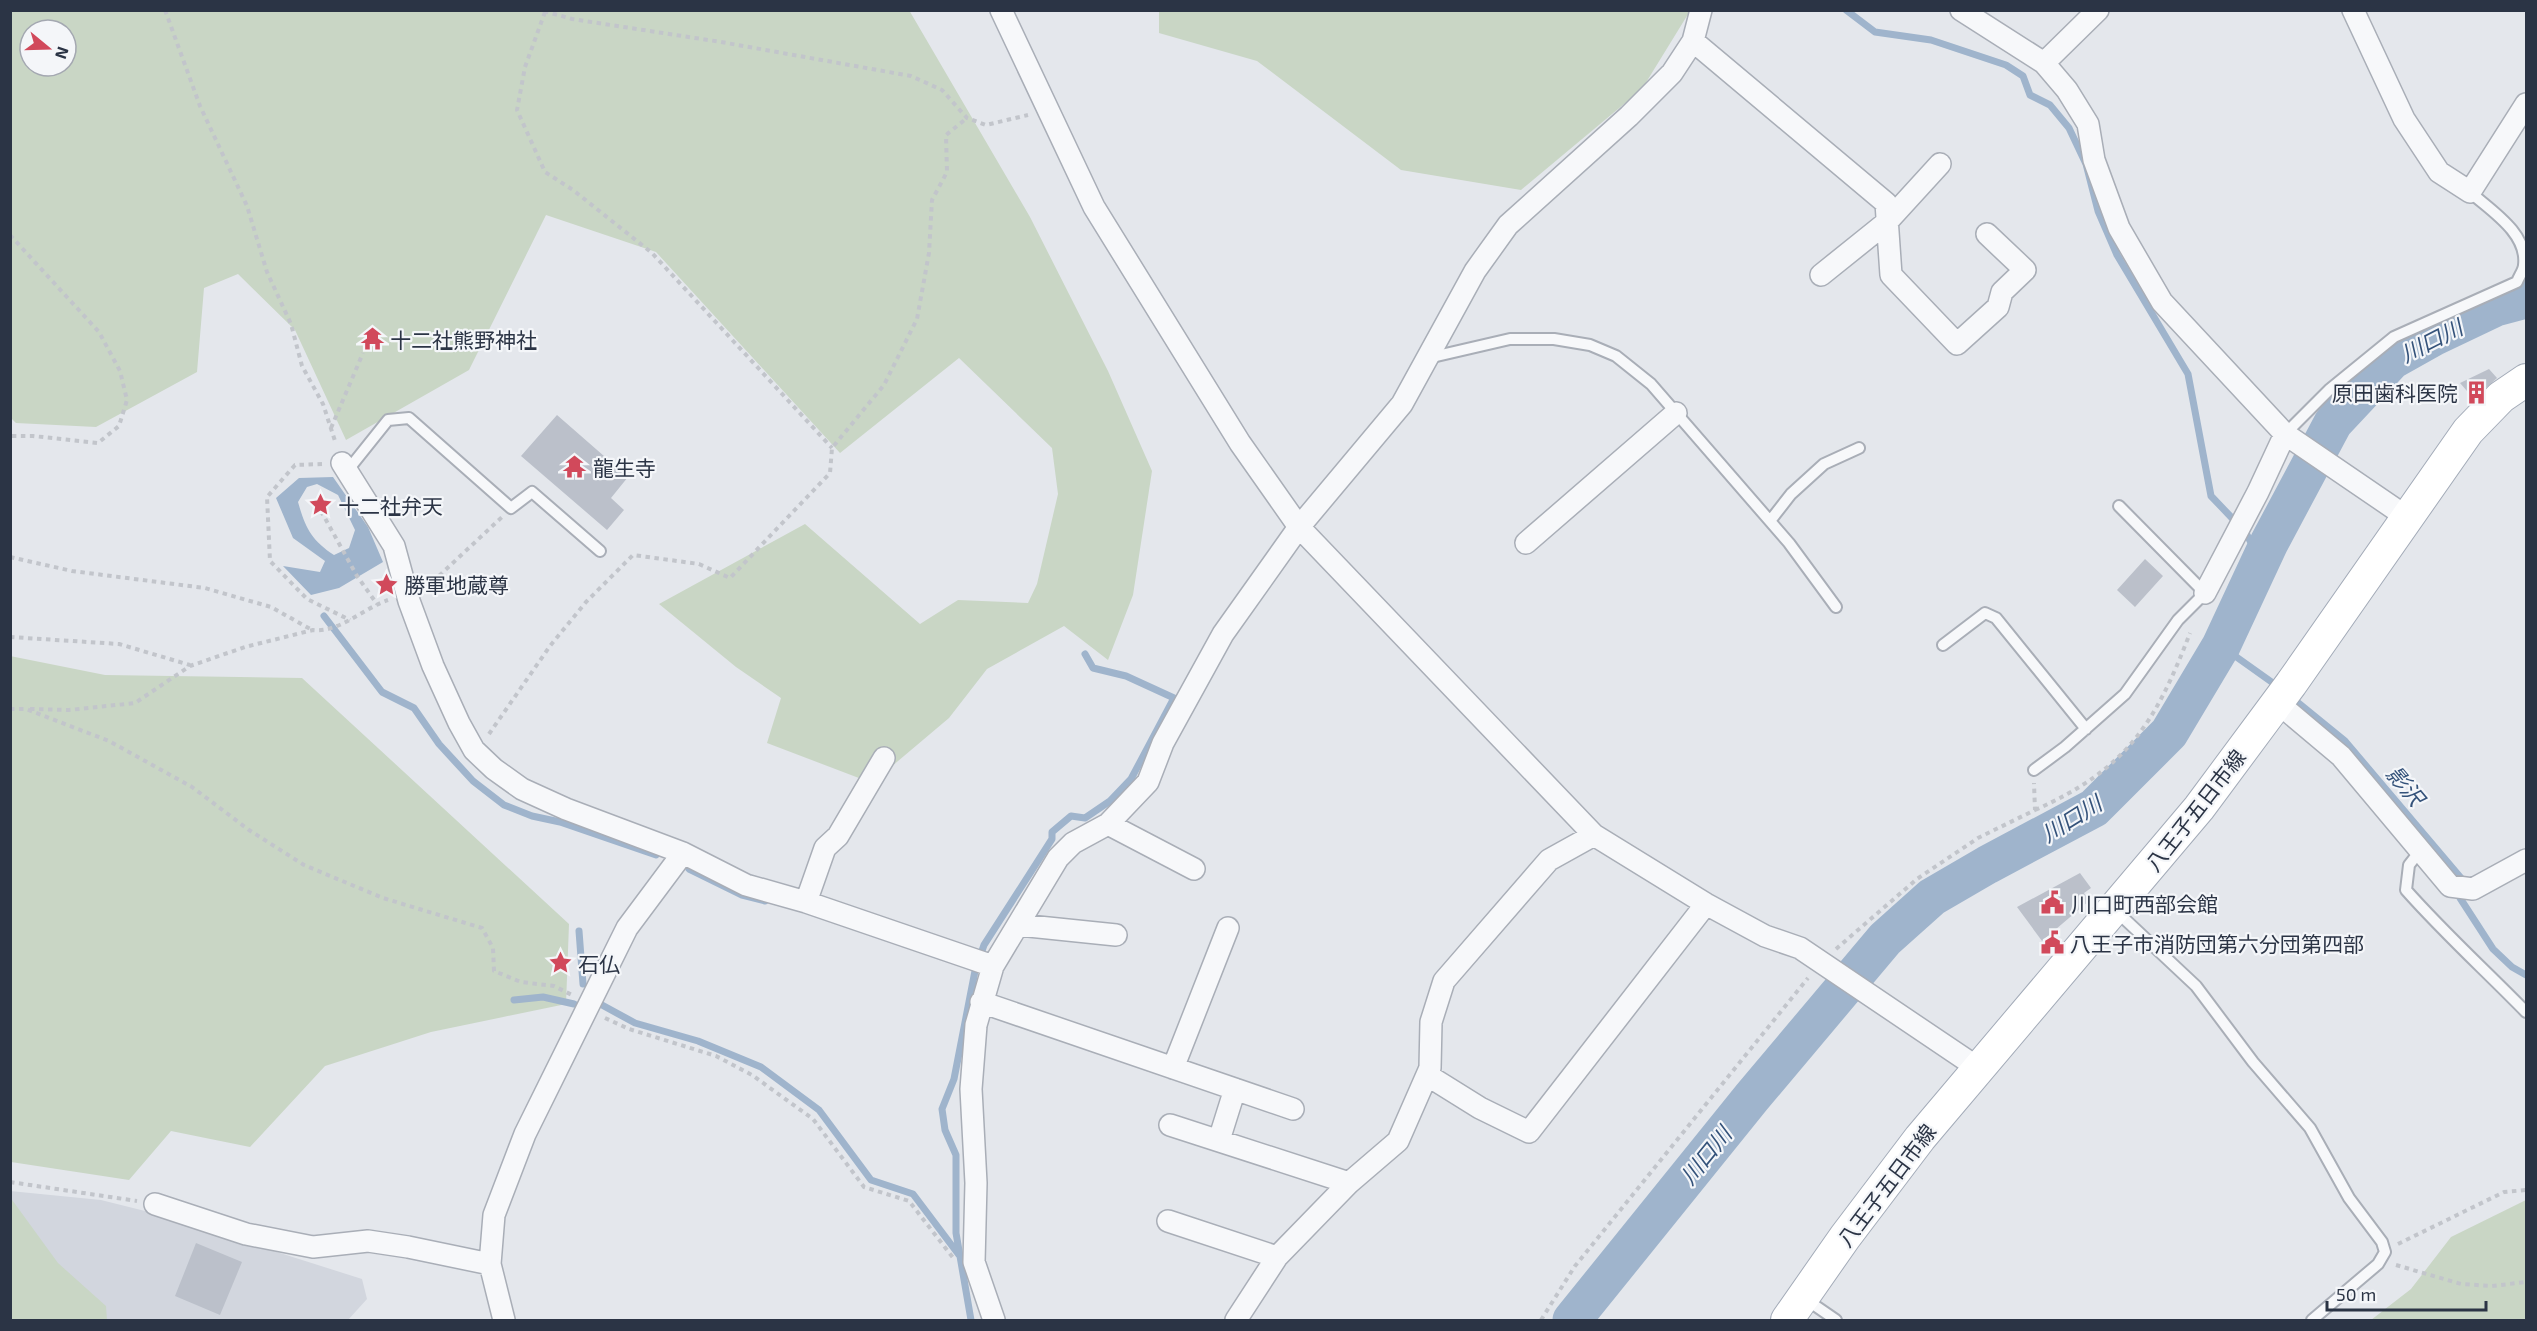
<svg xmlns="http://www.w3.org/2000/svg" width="2537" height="1331" font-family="'Exo 2','Noto Sans JP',sans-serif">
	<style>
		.built { fill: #d2d6de }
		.green { fill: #c9d6c5; fill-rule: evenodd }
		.water { fill: #9fb4cc; fill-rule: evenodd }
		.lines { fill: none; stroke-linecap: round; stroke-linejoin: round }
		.stream { stroke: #9fb4cc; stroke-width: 7 }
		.river { stroke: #9fb4cc; stroke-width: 39 }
		.building { fill: #bbc0ca }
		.service-casing { stroke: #a9aeb7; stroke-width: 14 }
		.minor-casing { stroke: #a9aeb7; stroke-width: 24 }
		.primary-casing { stroke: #a3abb8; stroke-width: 34 }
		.path { stroke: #c2c5cb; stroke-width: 4; stroke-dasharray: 4.5 4.5; stroke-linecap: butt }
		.service { stroke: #f7f8fa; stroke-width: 10 }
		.minor { stroke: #f7f8fa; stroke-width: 21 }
		.primary { stroke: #fff; stroke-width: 32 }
		.labels { text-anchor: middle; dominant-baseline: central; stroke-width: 4.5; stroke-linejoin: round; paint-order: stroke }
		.poi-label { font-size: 21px; fill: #2b3445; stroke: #f4f6f9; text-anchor: start }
		.street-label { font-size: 21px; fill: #2b3445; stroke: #f4f6f9 }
		.water-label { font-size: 22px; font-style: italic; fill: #34527a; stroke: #f4f6f9 }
	</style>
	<rect width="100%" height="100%" fill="#e4e7ec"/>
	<path class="built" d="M10,1191L101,1200L157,1214L362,1279L367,1299L348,1320H11Z"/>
	<path class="green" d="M909,10L1030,217L1108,371L1152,471L1133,595L1108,660L1064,626L987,669L949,718L872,783L767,743L781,698L736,667L659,604L805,524L920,624L958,600L1028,603L1037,584L1058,494L1052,448L959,358L840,453L656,252L546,215L469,370L346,440L295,330L238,274L204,288L197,372L96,427L16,423L11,418V11ZM30,30H66V66H30Z
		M1159,10L1690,11L1642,89L1521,190L1401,170L1257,61L1159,33Z
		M10,656L105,675L302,678L569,924L566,1004L431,1032L325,1066L250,1147L171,1131L129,1180L11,1162Z
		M10,1197L58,1263L106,1306L107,1320H11Z
		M2526,1200V1320H2371L2411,1289L2451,1237Z"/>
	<path class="water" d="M333,477L368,527L383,562L339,588L311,595L283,566L320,572L325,561L293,538L276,498L299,478ZM317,484L338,495L355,530L349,548L334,555C311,540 305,527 298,502L307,487Z"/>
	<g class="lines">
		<path class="stream" d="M1846,10L1875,32L1931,40L2006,65L2023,76L2030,95L2050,105L2069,128L2086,164L2098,211L2117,255L2188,374L2211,496L2232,518
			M2247,535L2261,561
			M324,616L382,692L414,708L439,744L473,781L504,805L532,816L560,822L656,855
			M2221,646L2280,688
			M2291,697L2345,741L2461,878L2460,898L2493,949L2512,967L2526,975
			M689,869L742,895L765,901
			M579,931L583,984
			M514,1000L543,997L574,1004
			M602,1005L635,1023L698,1041L761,1067L819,1110L871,1180L913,1194L959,1255
			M971,1320L956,1233V1155L945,1130L942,1109L954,1079L975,971L984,945L1052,839V832L1071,816L1085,818L1110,801L1131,779L1174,698L1126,676L1093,668L1085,654"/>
		<path class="river" d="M1572,1320L1752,1097L1885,939L1932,897L1987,865L2094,808L2169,733L2221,646L2269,543L2333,423L2392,360L2433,337L2496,307L2526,299"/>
	</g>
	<path class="building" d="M2489,369L2497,378L2474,399L2460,383Z
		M557,415L628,477L611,498L624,510L607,530L521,456Z
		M2145,559L2163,576L2135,607L2117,590Z
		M2080,873L2091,888L2084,893L2089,901L2042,941L2017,907Z
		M196,1243L242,1262L220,1315L175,1296Z"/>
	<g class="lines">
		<defs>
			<path id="service" d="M1428,358L1510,339H1554L1590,345L1616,356L1651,384L1789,543L1836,607
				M2285,434L2329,390L2394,337L2517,282C2519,276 2524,270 2524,265C2528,233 2490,210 2470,192
				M348,470L388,420L409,418L511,508L532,492L600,551
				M1770,521L1791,494L1824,464L1859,448
				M1943,645L1985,613L1996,618L2086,729
				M2034,770L2065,747L2125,694L2178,620L2205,593L2119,506
				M2420,851L2409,865L2406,890C2444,933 2486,971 2526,1012
				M2115,910L2196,986L2253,1062L2310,1128L2349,1198L2382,1242L2385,1252L2378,1264L2312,1320
				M1804,1298L1836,1320"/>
			<path id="minor" d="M1001,10L1094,207L1240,443L1299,527L1594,835L1706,904L1765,936L1800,948L1978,1068
				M1961,10L2044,63L2067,90L2088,124L2094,160L2119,228L2162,302L2285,434L2408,518
				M2353,10L2404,119L2439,172L2470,192L2526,104
				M1693,41L1886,203L1891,275L1957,344L1998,307L2002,292L2025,270L1987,234
				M2044,63L2098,10
				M1821,275L1887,222L1940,164
				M342,463L394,546L409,601L433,666L459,723L474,750L494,769L522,789L566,809L683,853L746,885L806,902L993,966
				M1526,543L1676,413
				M2205,593L2258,492L2285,434
				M2278,703L2341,756L2450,886L2473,889L2526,860
				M1108,824L1194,869
				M806,902L825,848L838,836L884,758
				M1019,925L1116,935
				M981,1002L1293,1109
				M1173,1068L1228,928
				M1427,1075L1480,1108L1529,1132L1706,904
				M1170,1125L1349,1183
				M1219,1140L1235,1089
				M155,1204L246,1234L313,1247L368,1241L408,1247L490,1264
				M1168,1221L1277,1257
				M504,1320L490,1264L494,1215L525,1134L627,928L683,853
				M994,1320L974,1262L976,1183L971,1089L976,1025L993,966L1058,858L1073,843L1108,824L1148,782L1163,743L1223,634L1299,527L1402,404L1475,271L1508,225L1629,116L1672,73L1693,41L1701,10
				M1236,1320L1277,1257L1349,1183L1398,1141L1430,1068L1431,1022L1444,981L1549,860L1594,835"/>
			<path id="primary" d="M1787,1320L1845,1237L1920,1138L2199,808L2291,684L2468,431L2501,397L2526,380"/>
		</defs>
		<use href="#service" class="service-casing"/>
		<use href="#minor" class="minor-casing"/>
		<use href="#primary" class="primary-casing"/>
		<path class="path" d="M165,10L200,106L247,206L267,272L291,324L302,366L323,404L336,444
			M544,11L572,19L721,42L911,76L942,90L967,118L986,125L1028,115
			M545,12L525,67L517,110L545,172L573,190L652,253L832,448
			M10,235L99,332L120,371L127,400L119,426L98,443L33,436H10
			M331,428L363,353
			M322,464L295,465L267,497L270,561L307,599L350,620
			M321,511L357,576L377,604
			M10,557L72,571L205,588L271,607L312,630
			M426,588L502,517
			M10,637L119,644L190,665
			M10,709H26L109,741L192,787L249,830L304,865L383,898L482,928L493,948L494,971L521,982L554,986L572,995
			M30,709L69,710L135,703L190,666L245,647L313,630C339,633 364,608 388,600
			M489,734L550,646L586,602L633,555L699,564L730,578L830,473L832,448L884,385L917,319L929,253L932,200L947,172L946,135L967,118
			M2035,810C2127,769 2155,724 2190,633
			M1836,949L1917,879L1978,838L2035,810L2034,783
			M605,1018L629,1029L716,1056L752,1075L813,1119L864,1187L909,1201L954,1259
			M10,1182L137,1201
			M2398,1244L2504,1192L2526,1190
			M2396,1265L2461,1284L2492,1286L2526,1282
			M1541,1320L1575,1266L1808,978"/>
		<use href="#service" class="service"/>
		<use href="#minor" class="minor"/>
		<use href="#primary" class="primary"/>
	</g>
	<defs>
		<symbol id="temple-bare" viewBox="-9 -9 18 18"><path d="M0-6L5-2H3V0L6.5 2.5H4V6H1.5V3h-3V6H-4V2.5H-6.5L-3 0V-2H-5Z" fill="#d1495b" stroke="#f4f6f9" stroke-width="2.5" paint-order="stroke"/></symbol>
		<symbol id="building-bare" viewBox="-9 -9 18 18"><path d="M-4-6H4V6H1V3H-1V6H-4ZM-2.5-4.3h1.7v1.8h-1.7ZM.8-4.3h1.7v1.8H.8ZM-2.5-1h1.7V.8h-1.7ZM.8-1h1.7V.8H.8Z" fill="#d1495b" stroke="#f4f6f9" stroke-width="2.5" paint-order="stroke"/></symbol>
		<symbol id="sight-bare" viewBox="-9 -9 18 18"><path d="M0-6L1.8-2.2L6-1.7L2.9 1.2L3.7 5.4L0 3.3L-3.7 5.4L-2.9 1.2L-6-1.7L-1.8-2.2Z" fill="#d1495b" stroke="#f4f6f9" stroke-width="2.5" paint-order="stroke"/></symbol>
		<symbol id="civic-bare" viewBox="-9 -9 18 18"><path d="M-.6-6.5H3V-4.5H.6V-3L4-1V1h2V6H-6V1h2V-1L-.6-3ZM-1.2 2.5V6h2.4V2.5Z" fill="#d1495b" stroke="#f4f6f9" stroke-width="2.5" paint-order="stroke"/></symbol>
	</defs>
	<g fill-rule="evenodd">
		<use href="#temple-bare" x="356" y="322" width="33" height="33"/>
		<use href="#building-bare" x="2460" y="376" width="33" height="33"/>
		<use href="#temple-bare" x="558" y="450" width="33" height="33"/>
		<use href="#sight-bare" x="304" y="488" width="33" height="33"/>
		<use href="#sight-bare" x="370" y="568" width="33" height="33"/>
		<use href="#civic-bare" x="2036" y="886" width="33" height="33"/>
		<use href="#civic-bare" x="2036" y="926" width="33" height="33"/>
		<use href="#sight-bare" x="544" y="946" width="33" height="33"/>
	</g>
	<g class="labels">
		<g class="poi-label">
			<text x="390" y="339">十二社熊野神社</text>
			<text x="2458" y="392" text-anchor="end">原田歯科医院</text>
			<text x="593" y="467">龍生寺</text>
			<text x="338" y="505">十二社弁天</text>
			<text x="404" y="584">勝軍地蔵尊</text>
			<text x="2071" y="903">川口町西部会館</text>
			<text x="2070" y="943">八王子市消防団第六分団第四部</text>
			<text x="578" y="963">石仏</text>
		</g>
		<g class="street-label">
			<text transform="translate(2195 810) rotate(-52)">八王子五日市線</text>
			<text transform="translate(1886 1185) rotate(-53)">八王子五日市線</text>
		</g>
		<g class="water-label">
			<text transform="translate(2431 340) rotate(-27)">川口川</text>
			<text transform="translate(2406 785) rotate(50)">影沢</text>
			<text transform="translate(2071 818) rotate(-32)">川口川</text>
			<text transform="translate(1705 1155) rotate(-51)">川口川</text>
		</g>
	</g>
	<rect width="2537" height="1331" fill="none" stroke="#2b3445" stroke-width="24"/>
	<g transform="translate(48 48) rotate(109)"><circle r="28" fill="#f4f6f9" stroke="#a4a8b1" stroke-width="1.5"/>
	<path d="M0-4.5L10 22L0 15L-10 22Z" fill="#d1495b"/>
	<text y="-9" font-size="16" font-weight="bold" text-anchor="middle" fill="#2b3445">N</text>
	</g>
	<path d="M2327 1301v9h159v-9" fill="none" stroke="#2b3445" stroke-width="3"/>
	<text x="2336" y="1301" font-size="18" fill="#2b3445" stroke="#f4f6f9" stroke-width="4.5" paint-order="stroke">50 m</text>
</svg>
